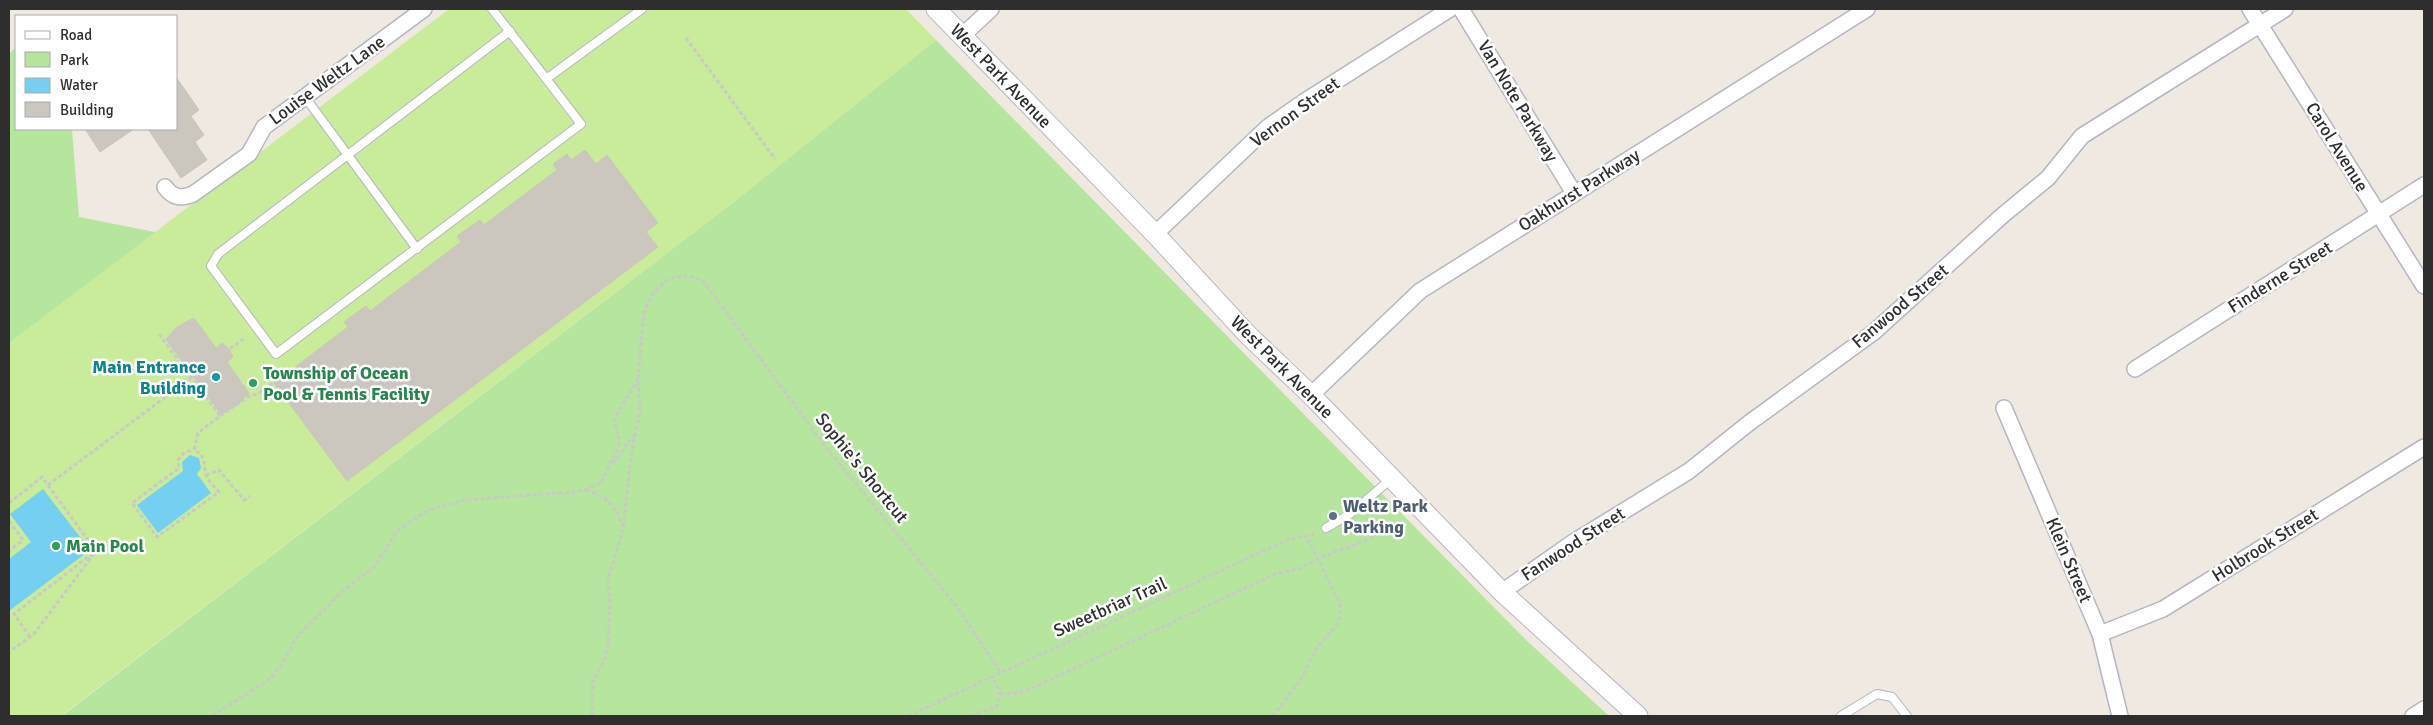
<svg xmlns="http://www.w3.org/2000/svg" width="2433" height="725" font-family="Signika,sans-serif">
	<style>
		.green { fill: #b6e59e }
		.pitch { fill: #c9ec9a }
		.water { fill: #75cff0 }
		.building { fill: #cbc7bf; stroke: #cbc5ba }
		.lines { fill: none; stroke-linecap: round; stroke-linejoin: round }
		.service-casing { stroke: #b4b7c1; stroke-width: 10 }
		.minor-casing { stroke: #b4b7c1; stroke-width: 18 }
		.tertiary-casing { stroke: #b4b7c1; stroke-width: 21 }
		.path { stroke: #c9c9c9; stroke-width: 3; stroke-dasharray: 4 2.5; stroke-linecap: butt }
		.service { stroke: #fff; stroke-width: 8 }
		.minor { stroke: #fff; stroke-width: 15 }
		.tertiary { stroke: #fff; stroke-width: 19 }
		.culture-dot { fill: #0f9aa8; stroke: #fff; stroke-width: 2 }
		.leisure-dot { fill: #2e9e5b; stroke: #fff; stroke-width: 2 }
		.service-dot { fill: #5c6f8a; stroke: #fff; stroke-width: 2 }
		.labels { text-anchor: middle; dominant-baseline: central; stroke-width: 5; stroke-linejoin: round; paint-order: stroke }
		.street-label { font-size: 18px; fill: #2e2e2e; stroke: #fff }
		.culture-label { font-size: 18px; font-weight: bold; fill: #0d838f; stroke: #fff; text-anchor: end }
		.leisure-label { font-size: 18px; font-weight: bold; fill: #27864d; stroke: #fff; text-anchor: start }
		.service-label { font-size: 18px; font-weight: bold; fill: #4e5e75; stroke: #fff; text-anchor: start }
	</style>
	<rect width="100%" height="100%" fill="#efe9e1"/>
	<path class="green" d="M936,40L1526,640L1609,716H62L735,201Z
		M16,47V129H72L79,217L155,232L162,238L9,496V54Z"/>
	<path class="pitch" d="M449,9H906L936,40L735,201L61,716H9V343Z"/>
	<path class="water" d="M190,455L199,458L201,468L197,474L211,493L158,533L137,505L183,471L182,462Z
		M43,489L90,550L9,611V559L31,542L10,514Z"/>
	<path class="building" d="M176,77L199,110L191,116L204,135L195,142L207,160L181,178L148,129H176Z
		M85,129H134L100,152Z
		M585,150L596,164L607,155L658,223L646,232L658,247L347,481L274,383L348,327L344,322L366,306L370,311L461,242L457,236L480,220L484,225L557,170L553,164L567,154L571,160Z
		M194,318L216,348L222,343L229,349L233,357L227,362L249,393L237,405L221,414L166,339L177,327Z"/>
	<g class="lines">
		<defs>
			<path id="service" d="M492,9C522,47 551,85 581,124L276,354L211,266L218,254L510,31
				M546,79L642,9
				M305,97L417,249
				M1326,528L1350,514L1391,479
				M1841,716L1877,694L1892,697L1907,716"/>
			<path id="minor" d="M1461,9L1574,193
				M2250,9L2424,286
				M962,36L991,9
				M165,187C173,198 181,199 193,194L249,154L264,127L424,9
				M1155,234L1268,127L1305,101L1450,9
				M2135,369L2424,185
				M1311,395L1420,291L1867,9
				M2004,408L2100,634L2120,716
				M1502,592L1572,543L1689,471L1749,423L1874,332L2003,215L2048,178L2082,136L2285,9
				M2100,634L2163,609L2424,447
				M2413,716L2424,709"/>
			<path id="tertiary" d="M936,9L1155,234L1248,335L1311,395L1502,592L1638,716"/>
		</defs>
		<use href="#service" class="service-casing"/>
		<use href="#minor" class="minor-casing"/>
		<use href="#tertiary" class="tertiary-casing"/>
		<path class="path" d="M686,38L775,159
			M159,334L220,416L198,433L194,450C207,457 203,463 206,475C208,481 215,487 219,492L157,537L132,503L179,468L178,460L185,452L194,450
			M220,416L249,396L258,394L275,381
			M613,463L635,434
			M206,475L219,470L244,500L250,496
			M48,485L243,339
			M586,490C604,495 617,506 622,525
			M9,503L42,477L96,551L34,634L9,652
			M9,521L23,540L9,551
			M30,637L14,614L92,554
			M1000,694L1018,693L1037,686L1275,574L1301,568L1319,558L1365,541L1399,522
			M212,716L270,679L281,666L296,638L344,590L375,566L397,531L417,517L431,509L465,500L571,492L585,490L601,483L618,448L619,441L614,419L638,379
			M592,716L593,681L604,661L608,646L610,604L608,579L623,529L631,456L640,411L638,378L644,314C651,286 674,267 703,281L825,446L958,608L1000,672
			M908,716L1287,540L1314,534
			M971,716L997,706L1000,692L992,676
			M1273,716L1301,679L1316,649L1336,626L1340,616V603L1306,536"/>
		<use href="#service" class="service"/>
		<use href="#minor" class="minor"/>
		<use href="#tertiary" class="tertiary"/>
	</g>
	<circle class="culture-dot" cx="216" cy="377" r="5"/>
	<g class="leisure-dot">
		<circle cx="253" cy="383" r="5"/>
		<circle cx="56" cy="546" r="5"/>
	</g>
	<circle class="service-dot" cx="1333" cy="516" r="5"/>
	<g class="labels">
		<g class="street-label">
			<text transform="translate(1001 76) rotate(46)">West Park Avenue</text>
			<text transform="translate(327 80) rotate(-36)">Louise Weltz Lane</text>
			<text transform="translate(1518 101) rotate(59)">Van Note Parkway</text>
			<text transform="translate(1295 112) rotate(-36)">Vernon Street</text>
			<text transform="translate(2337 147) rotate(58)">Carol Avenue</text>
			<text transform="translate(1579 190) rotate(-32)">Oakhurst Parkway</text>
			<text transform="translate(2280 277) rotate(-32)">Finderne Street</text>
			<text transform="translate(1900 306) rotate(-40)">Fanwood Street</text>
			<text transform="translate(1282 367) rotate(45)">West Park Avenue</text>
			<text transform="translate(862 468) rotate(51)">Sophie's Shortcut</text>
			<text transform="translate(1573 544) rotate(-33)">Fanwood Street</text>
			<text transform="translate(2265 545) rotate(-32)">Holbrook Street</text>
			<text transform="translate(2069 560) rotate(67)">Klein Street</text>
			<text transform="translate(1110 607) rotate(-24)">Sweetbriar Trail</text>
		</g>
		<g class="culture-label">
			<text x="206" y="367">Main Entrance<tspan x="206" dy="21">Building</tspan></text>
		</g>
		<g class="leisure-label">
			<text x="263" y="373">Township of Ocean<tspan x="263" dy="21">Pool &amp; Tennis Facility</tspan></text>
			<text x="66" y="546">Main Pool</text>
		</g>
		<g class="service-label">
			<text x="1343" y="506">Weltz Park<tspan x="1343" dy="21">Parking</tspan></text>
		</g>
	</g>
	<rect width="2433" height="725" fill="none" stroke="#2e2e2e" stroke-width="20"/>
	<rect x="15" y="15" width="162" height="115" fill="#ffffff" stroke="#ababab"/>
	<rect x="25" y="31" width="25" height="8" fill="#ffffff" stroke="#ababab"/>
	<text x="60" y="40" font-size="15" fill="#2e2e2e">Road</text>
	<rect x="25" y="52" width="25" height="15" fill="#b6e59e" stroke="#ababab"/>
	<text x="60" y="65" font-size="15" fill="#2e2e2e">Park</text>
	<rect x="25" y="78" width="25" height="15" fill="#75cff0" stroke="#ababab"/>
	<text x="60" y="90" font-size="15" fill="#2e2e2e">Water</text>
	<rect x="25" y="102" width="25" height="15" fill="#cbc7bf" stroke="#ababab"/>
	<text x="60" y="115" font-size="15" fill="#2e2e2e">Building</text>
</svg>
